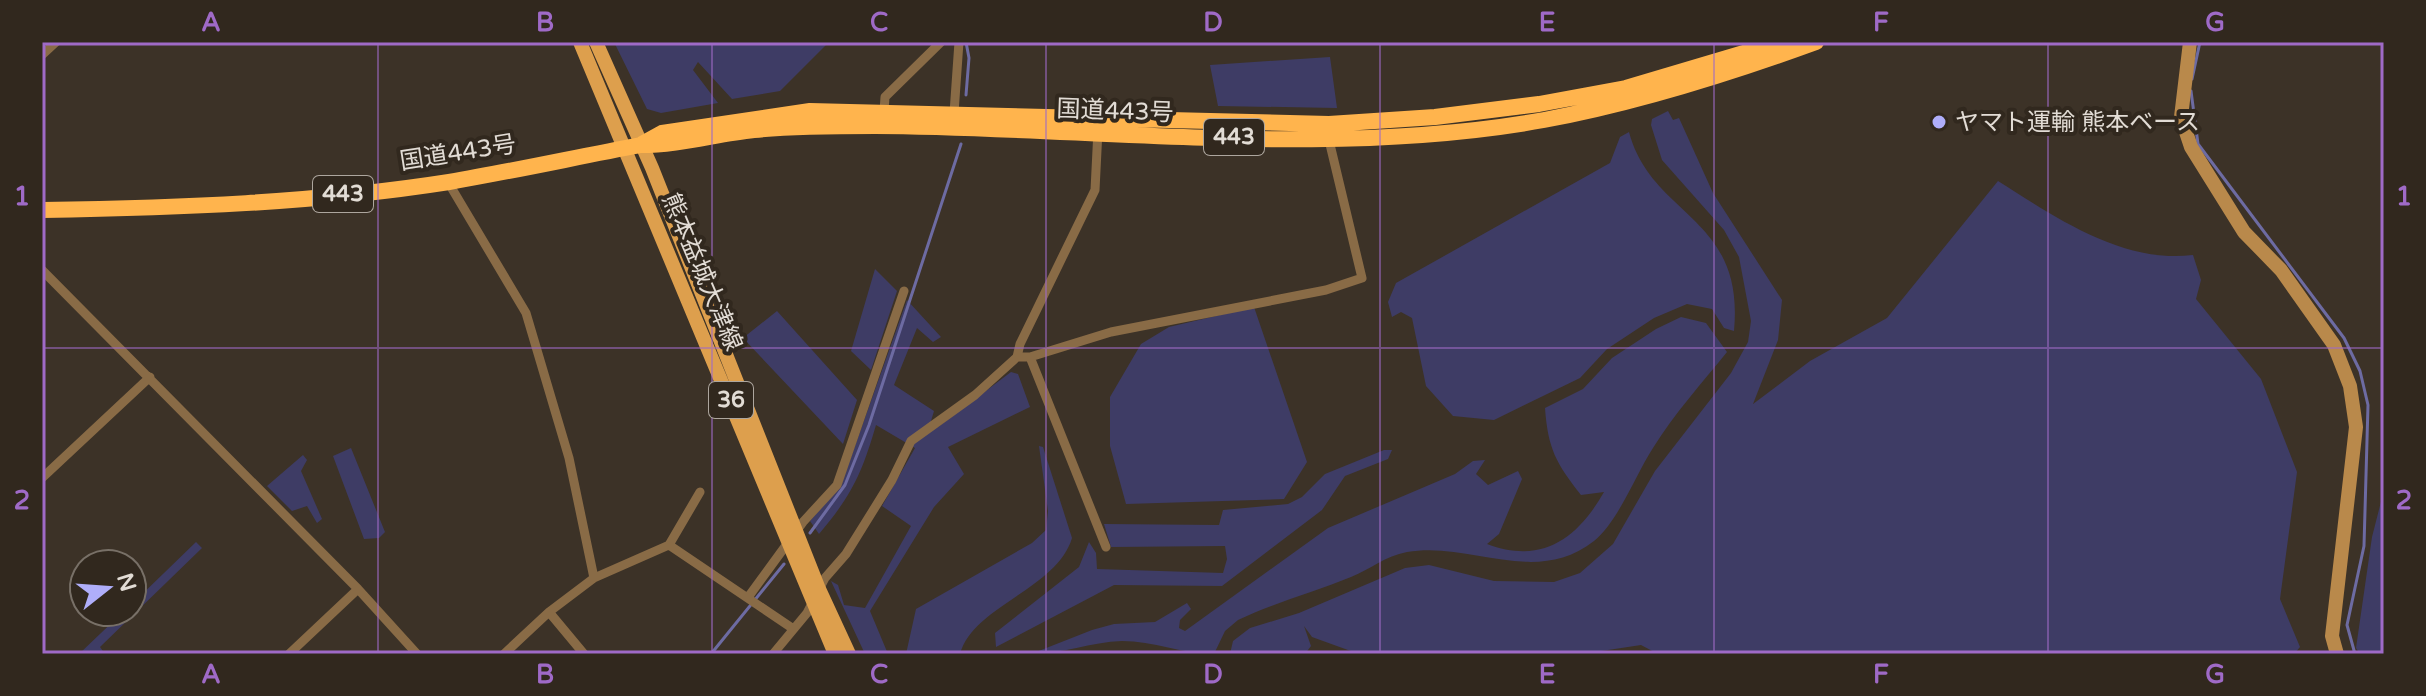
<svg xmlns="http://www.w3.org/2000/svg" width="2426" height="696" font-family="'Varela Round','Noto Sans JP',sans-serif">
	<style>
		.green { fill: #3e3c65 }
		.lines { fill: none; stroke-linecap: round; stroke-linejoin: round }
		.stream { stroke: #6d6ba2; stroke-width: 3 }
		.street { stroke: #896b46; stroke-width: 9 }
		.secondary { stroke: #b9894b; stroke-width: 14 }
		.primary { stroke: #dd9f4d; stroke-width: 14 }
		.highway { stroke: #ffb44d; stroke-width: 16 }
		.grid { fill: none; stroke: #9f6ac7; stroke-width: 2; stroke-opacity: 0.55 }
		.poi-dot { fill: #afaefa; stroke: #31281e; stroke-width: 3 }
		.labels { text-anchor: middle; dominant-baseline: central; stroke-width: 8; stroke-linejoin: round; paint-order: stroke }
		.shield { fill: #31281e; stroke: #ada69e; stroke-width: 2 }
		.shield-label { font-size: 22px; font-weight: bold; fill: #e2dcd5 }
		.street-label { font-size: 24px; fill: #e2dcd5; stroke: #31281e }
		.poi-label { font-size: 24px; fill: #e2dcd5; stroke: #31281e; text-anchor: start }
		.neatline { fill: none; stroke: #9f6ac7; stroke-width: 3 }
		.grid-label { font-size: 26px; text-anchor: middle; font-weight: bold; fill: #9f6ac7 }
	</style>
	<rect width="100%" height="100%" fill="#3c3227"/>
	<path class="green" d="M614,42H829L780,91L732,99L698,62L693,70L718,103L661,113L647,109Z
		M1330,57L1337,108L1218,106L1210,65Z
		M1668,111L1673,120L1679,118L1713,193L1782,300L1778,340L1753,404L1810,361L1887,318L1998,181C2055,217 2122,264 2193,255L2201,280L2196,299L2261,379L2297,472L2280,599L2300,647L2294,654H1658L1641,645L1595,652L1599,654H1359L1312,637L1304,626L1311,646L1305,654H1230L1233,641L1250,628L1299,613L1405,568L1429,565L1494,581L1554,582L1580,573L1613,544L1655,471L1731,373L1748,342L1751,321L1739,257L1724,230L1662,160L1651,125L1652,119Z
		M1629,132C1652,218 1745,215 1734,331L1724,328L1712,309L1687,304L1654,318L1607,349L1580,378L1494,420L1453,416L1426,386L1412,318L1401,312L1392,317L1388,302L1396,283L1610,163L1620,137Z
		M875,269L897,291L871,370L851,351Z
		M907,300L941,337L933,342L917,328L894,385L934,411L931,421L938,427L1011,372L1018,374L1030,407L948,447L964,474L934,507L870,611L888,654H865L831,581L838,585L844,605L865,608L911,526L882,506L915,448L876,425C862,473 852,495 819,534L810,521L841,485Z
		M1254,307L1307,462L1284,499L1126,504L1110,446V397L1141,344L1169,327Z
		M777,311L857,400L843,444L743,338Z
		M1681,317L1706,323L1727,352C1702,383 1674,414 1653,448C1636,474 1618,522 1594,541C1535,587 1472,541 1407,552C1385,556 1371,569 1351,577C1314,592 1274,603 1238,620L1225,631L1214,654C1183,654 1153,641 1122,641C1091,642 1062,654 1031,654L1092,630L1114,624L1155,622L1187,603L1191,609L1180,620L1179,628L1185,631L1328,528L1455,474L1473,461L1485,460L1476,474L1488,485L1518,471L1522,479L1499,534L1487,544C1542,565 1578,538 1604,492L1581,495C1556,463 1548,449 1545,408L1583,389L1612,358L1656,329Z
		M1039,446L1043,447L1072,538C1057,589 973,606 960,654H906L916,609L1032,543L1046,530L1048,511Z
		M351,448L385,532L379,538L364,539L333,456Z
		M1384,450H1392L1388,459L1345,476L1322,510L1222,586L1114,585L996,647L995,633L1079,567L1089,542L1096,553L1097,569L1223,573L1227,559L1225,546L1111,547L1104,524L1219,525L1223,510L1288,504L1302,497L1325,474Z
		M303,455L307,460L301,471L322,519L317,523L307,506L292,511L267,486Z
		M2384,490V654H2360L2356,648L2372,537Z
		M196,542L202,548L100,647L105,654H79L123,612H132V604Z"/>
	<g class="lines">
		<path class="stream" d="M2192,79L2200,42
			M2191,91L2198,144L2344,338L2360,371L2368,405L2364,546L2347,625L2355,654
			M966,95L969,58L966,42
			M810,533L845,485L869,425L961,144
			M711,654L784,564"/>
		<path class="street" d="M42,55L56,42
			M884,111L885,97L941,42
			M954,113L959,42
			M448,182L526,313L569,458L594,578
			M42,270L358,589L417,654
			M1017,357H1030L1111,332L1326,290L1362,278L1328,136
			M1030,357L1106,547
			M42,478L150,377
			M669,545L700,492
			M749,596L803,522L837,485L904,291
			M549,612L584,654
			M289,654L358,589
			M504,654L549,612L594,578L669,545L792,628
			M773,654L807,613L825,578L846,554L892,480L911,441L975,395L1017,357L1020,344L1095,190L1098,130"/>
		<path class="secondary" d="M2190,42L2181,117L2191,147L2244,232L2281,270L2334,345L2350,386L2356,427L2332,636L2337,654"/>
		<path class="primary" d="M580,42L835,654
			M596,42L652,168L819,589L849,654"/>
		<path class="highway" d="M642,144L662,133L810,111L1329,124L1435,117L1539,104L1626,88L1781,42
			M42,210C177,208 315,203 449,182C513,171 577,157 641,145C679,145 716,134 754,130C794,126 834,126 875,126C1094,127 1326,159 1544,120C1636,103 1728,74 1816,42"/>
	</g>
	<path class="grid" d="M378,42V654M712,42V654M1046,42V654M1380,42V654M1714,42V654M2048,42V654M42,348H2384"/>
	<circle class="poi-dot" cx="1939" cy="122" r="8"/>
	<g class="labels">
		<g class="shield">
			<rect x="1204" y="119" width="60" height="36" rx="6"/>
			<rect x="313" y="176" width="60" height="36" rx="6"/>
			<rect x="709" y="382" width="44" height="36" rx="6"/>
		</g>
		<g class="shield-label">
			<text x="1234" y="137">443</text>
			<text x="343" y="194">443</text>
			<text x="731" y="400">36</text>
		</g>
		<g class="street-label">
			<text transform="translate(1115 111) rotate(2)">国道443号</text>
			<text transform="translate(458 153) rotate(-9)">国道443号</text>
			<text transform="translate(702 272) rotate(67)">熊本益城大津線</text>
		</g>
		<g class="poi-label">
			<text x="1955" y="122">ヤマト運輸 熊本ベース</text>
		</g>
	</g>
	<rect width="2426" height="696" fill="none" stroke="#31281e" stroke-width="88"/>
	<g transform="translate(108 588) rotate(73)"><circle r="38" fill="#31281e" stroke="#787067" stroke-width="2"/>
	<path d="M0-6L14 30L0 20L-14 30Z" fill="#afaefa"/>
	<text y="-12" font-size="22" font-weight="bold" text-anchor="middle" fill="#e2dcd5">N</text>
	</g>
	<rect x="44" y="44" width="2338" height="608" class="neatline"/>
	<g class="grid-label">
		<text x="211" y="31">A</text>
		<text x="545" y="31">B</text>
		<text x="879" y="31">C</text>
		<text x="1213" y="31">D</text>
		<text x="1547" y="31">E</text>
		<text x="1881" y="31">F</text>
		<text x="2215" y="31">G</text>
		<text x="22" y="205">1</text>
		<text x="2404" y="205">1</text>
		<text x="22" y="509">2</text>
		<text x="2404" y="509">2</text>
		<text x="211" y="683">A</text>
		<text x="545" y="683">B</text>
		<text x="879" y="683">C</text>
		<text x="1213" y="683">D</text>
		<text x="1547" y="683">E</text>
		<text x="1881" y="683">F</text>
		<text x="2215" y="683">G</text>
	</g>
</svg>
